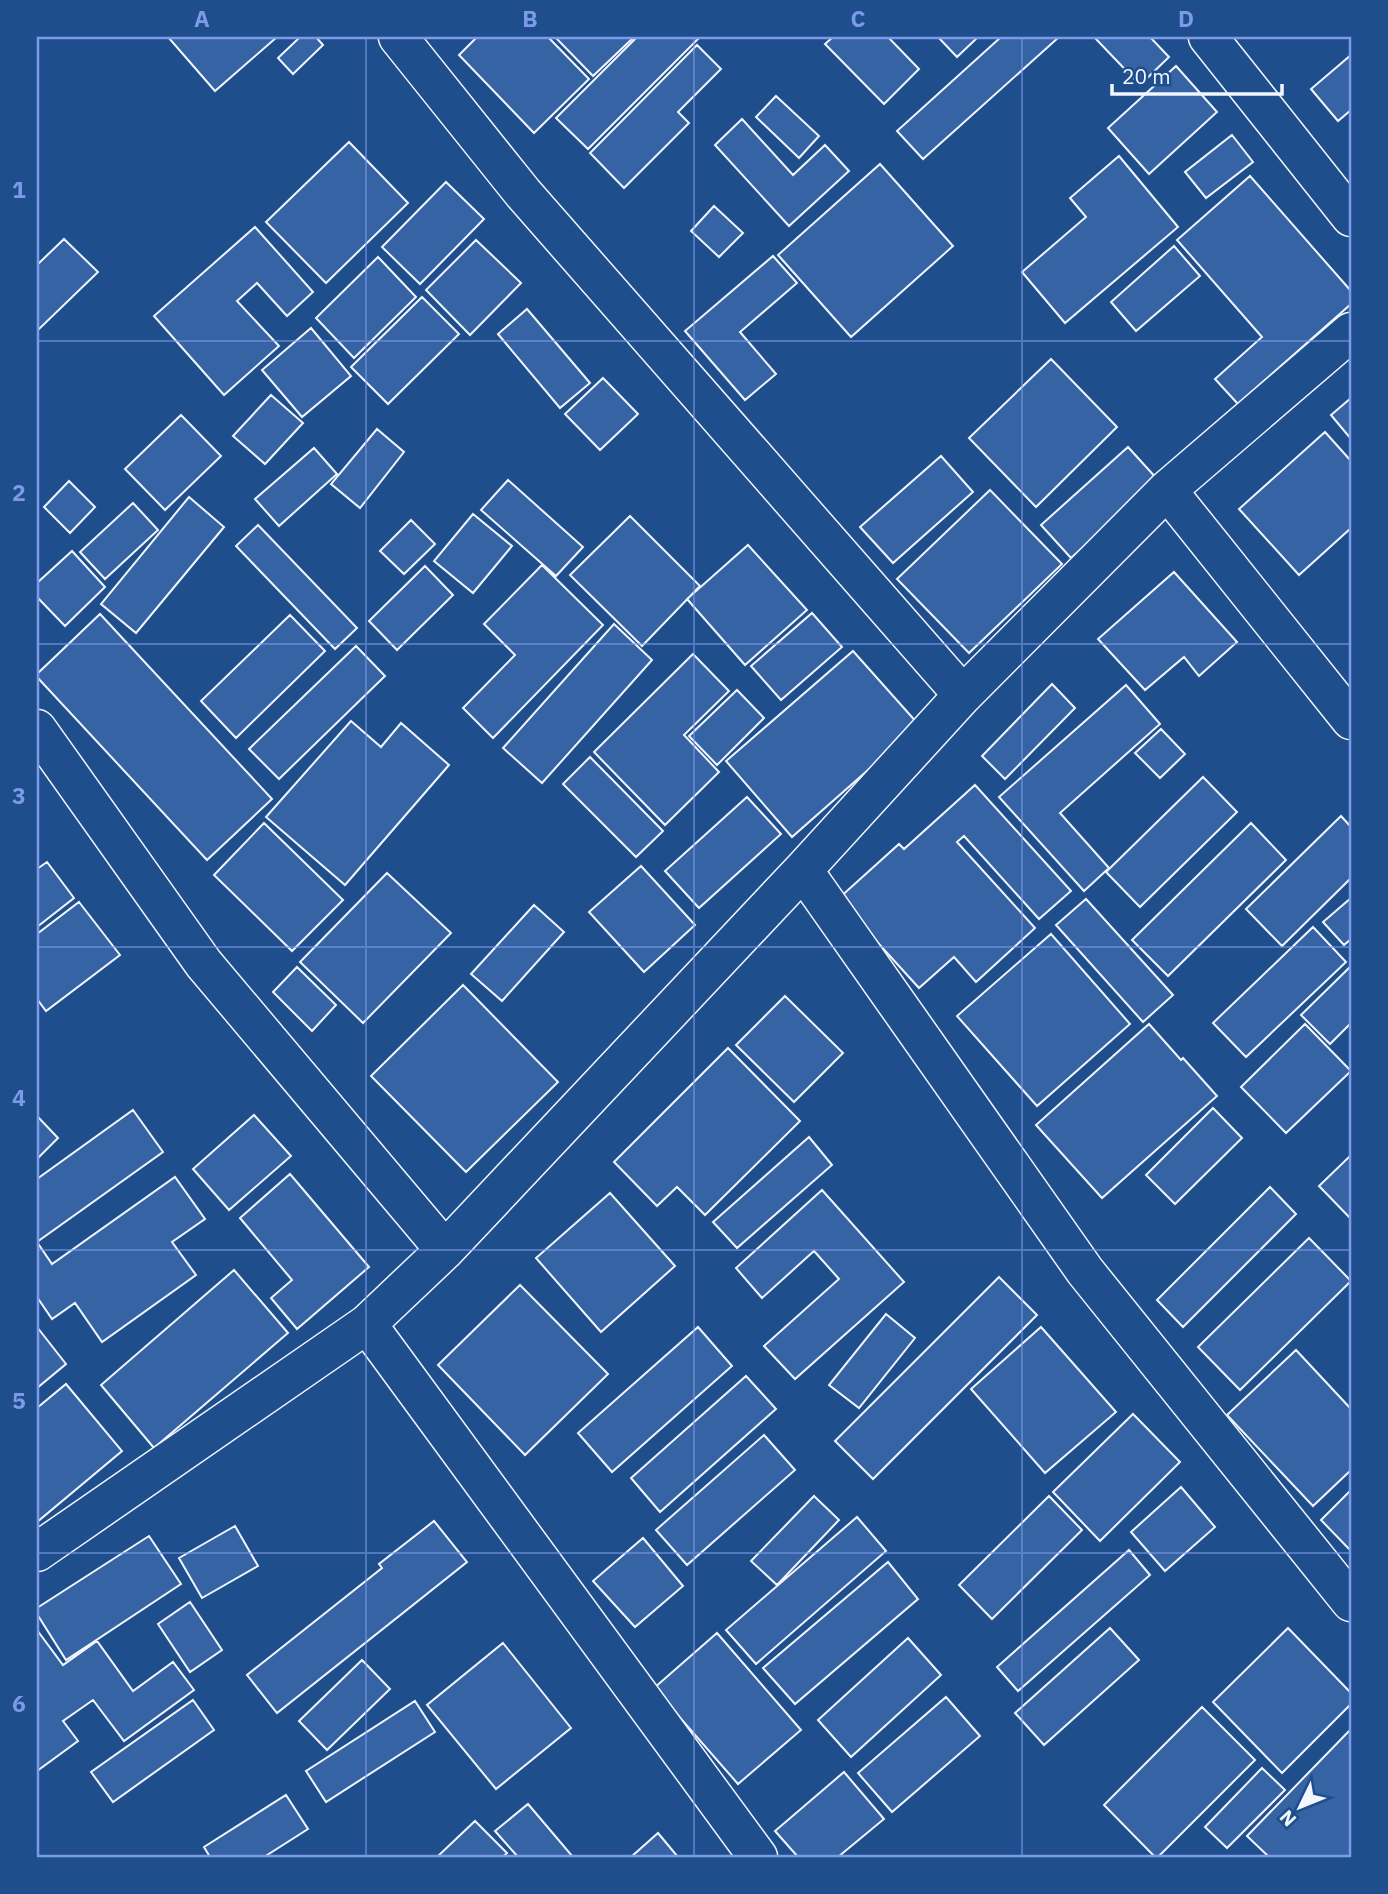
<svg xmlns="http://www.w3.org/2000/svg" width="1388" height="1894" font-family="'IBM Plex Sans',sans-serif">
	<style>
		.building { fill: #3563a3; stroke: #f2f6ff; stroke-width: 2 }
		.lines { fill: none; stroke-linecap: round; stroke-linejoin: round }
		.minor-casing { stroke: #f2f6ff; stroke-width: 41 }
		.minor { stroke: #1f4e8c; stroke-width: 38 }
		.grid { fill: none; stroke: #7d9aea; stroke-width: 2; stroke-opacity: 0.55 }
		.neatline { fill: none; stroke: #7d9aea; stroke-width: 2.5 }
		.grid-label { font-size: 23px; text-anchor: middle; font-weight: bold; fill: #7d9aea }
	</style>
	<rect width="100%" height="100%" fill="#1f4e8c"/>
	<path class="building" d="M168,37H277L215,91Z
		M300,37H316L323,45L293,74L278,58Z
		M477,37H548L589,79L534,133L459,55Z
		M555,37H634L593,76Z
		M637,37H700L588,149L556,118Z
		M833,37H888L919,69L884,104L825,44Z
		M938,37H978L957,57Z
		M1001,37H1059L923,159L897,131Z
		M1094,37H1150L1169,57L1140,85Z
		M697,45L721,69L678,112L689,123L624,188L590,153Z
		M1351,55V110L1338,121L1311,89Z
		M1176,66L1217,112L1149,174L1108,128Z
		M776,96L819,136L799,158L756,117Z
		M742,119L793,175L825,145L849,171L789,226L715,145Z
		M1232,135L1253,162L1206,198L1185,172Z
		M349,142L408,203L326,283L266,222Z
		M1119,156L1178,227L1065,323L1022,272L1086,217L1070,198Z
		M880,164L953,246L851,337L778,255Z
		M1250,176L1351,291V304L1238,404L1215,379L1262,337L1177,240Z
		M446,182L484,219L420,284L382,247Z
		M714,206L743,233L719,257L691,231Z
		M255,227L313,292L287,316L257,283L237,301L279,346L224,395L154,316Z
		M64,239L98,272L37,331V265Z
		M476,240L521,283L470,335L426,290Z
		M1174,246L1200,276L1136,331L1111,302Z
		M773,256L797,283L740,332L776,374L745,400L685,331Z
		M378,257L416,297L354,358L316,318Z
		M422,297L459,334L388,404L351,367Z
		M527,309L590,383L560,408L498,334Z
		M311,328L351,376L302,417L262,370Z
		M1051,359L1117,427L1036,507L969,438Z
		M603,378L638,414L600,450L565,414Z
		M271,395L303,423L265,464L233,436Z
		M1351,398V439L1331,415Z
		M181,415L221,456L165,510L125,469Z
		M377,429L404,452L360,508L331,484Z
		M1325,432L1351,461V528L1299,575L1239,509Z
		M1128,447L1158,480L1071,558L1041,525Z
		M314,448L337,474L279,526L255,499Z
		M941,456L973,492L893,563L860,527Z
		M508,480L583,547L556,576L481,510Z
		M69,481L95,507L70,533L44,507Z
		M990,490L1062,564L969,653L897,579Z
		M189,497L224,527L136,633L101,604Z
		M133,503L158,530L105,579L80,552Z
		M473,514L512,546L473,593L434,561Z
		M630,516L700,586L642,646L570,575Z
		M411,520L435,544L404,574L380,551Z
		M258,525L357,628L335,649L236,546Z
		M748,545L807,610L745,665L687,599Z
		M72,551L105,587L65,626L37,597V583Z
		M542,565L603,625L493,738L463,708L515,655L484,624Z
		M425,566L453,595L397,650L369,621Z
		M1174,572L1237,642L1199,676L1184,657L1145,690L1098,639Z
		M812,613L842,647L781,700L751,666Z
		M100,614L272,799L207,860L37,677V674Z
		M290,615L325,651L236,738L201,701Z
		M614,624L652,660L542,783L503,748Z
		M356,646L385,676L279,779L249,749Z
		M853,651L919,725L792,837L726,761Z
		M693,654L729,691L684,735L719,772L665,825L594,752Z
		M1052,684L1075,708L1005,779L982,756Z
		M1126,685L1160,724L1060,813L1109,868L1084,891L999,797Z
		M737,690L764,718L717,765L689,736Z
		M351,721L381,747L401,723L449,765L345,885L266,817Z
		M1161,729L1185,754L1160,778L1135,753Z
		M590,757L663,831L636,857L563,784Z
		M1203,777L1237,812L1140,907L1106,872Z
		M975,785L1071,891L1039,919L964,836L957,842L1035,928L976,982L954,957L919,988L838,899L899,844L904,849Z
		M747,797L781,834L699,908L665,871Z
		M1341,816L1351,827V878L1282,946L1246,909Z
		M264,823L343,900L292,951L214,875Z
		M1251,823L1286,860L1168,976L1132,940Z
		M47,862L74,898L37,927V869Z
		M641,866L695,925L644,972L589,912Z
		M387,873L451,933L363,1023L300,962Z
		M1351,898V939L1344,945L1323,922Z
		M1086,899L1173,995L1143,1022L1056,925Z
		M79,902L120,955L46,1011L37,999V934Z
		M534,905L564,932L502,1001L471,974Z
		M1313,927L1346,962L1246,1057L1213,1023Z
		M1051,934L1130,1024L1037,1106L957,1016Z
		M1351,966V1023L1330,1044L1301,1015Z
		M297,967L336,1005L312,1031L273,992Z
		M463,985L558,1082L466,1172L371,1076Z
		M785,996L843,1053L794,1102L736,1045Z
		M1149,1024L1181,1060L1183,1058L1217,1096L1102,1198L1036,1125Z
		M1305,1024L1351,1071L1286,1133L1241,1087Z
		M728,1048L800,1121L705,1215L677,1187L657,1206L614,1162Z
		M1213,1108L1242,1138L1175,1204L1146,1175Z
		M133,1110L163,1152L37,1242L52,1264L175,1177L205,1219L172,1242L196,1275L102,1342L75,1303L52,1319L37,1297V1179Z
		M254,1115L291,1156L229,1210L193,1169Z
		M37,1116L58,1138L37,1159Z
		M809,1137L832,1165L737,1248L713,1222Z
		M1351,1155V1219L1319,1186Z
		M290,1174L369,1267L297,1329L271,1298L292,1280L240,1218Z
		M1270,1187L1296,1214L1183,1327L1157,1300Z
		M822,1190L904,1282L795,1379L764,1346L839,1279L814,1251L762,1298L736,1268Z
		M610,1193L675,1266L601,1332L536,1258Z
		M1309,1238L1351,1281L1240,1390L1198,1347Z
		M234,1270L288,1333L154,1448L101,1385Z
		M999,1277L1037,1315L873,1479L835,1441Z
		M520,1285L608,1374L525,1455L438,1365Z
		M886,1314L915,1338L859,1408L829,1385Z
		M37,1327L66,1364L37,1388Z
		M698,1327L732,1366L612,1472L578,1433Z
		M1041,1327L1116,1412L1045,1473L971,1389Z
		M1296,1350L1351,1409V1470L1313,1506L1227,1415Z
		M746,1376L776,1409L660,1512L631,1478Z
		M66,1384L122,1451L37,1522V1408Z
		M1133,1414L1180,1462L1100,1541L1053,1492Z
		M764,1435L795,1470L687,1565L656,1530Z
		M1181,1487L1215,1527L1165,1571L1131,1532Z
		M1351,1490V1551L1321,1520Z
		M814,1496L839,1520L777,1585L751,1561Z
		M1049,1496L1082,1530L992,1619L959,1585Z
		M857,1517L886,1551L756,1664L726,1630Z
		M434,1521L467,1562L277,1713L247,1675L382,1568L379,1564Z
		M235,1526L258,1566L202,1598L179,1558Z
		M149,1536L181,1584L66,1660L37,1614V1608Z
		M643,1538L683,1586L635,1627L593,1581Z
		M1129,1550L1150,1575L1018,1691L997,1667Z
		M888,1562L918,1599L795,1704L763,1668Z
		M190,1602L222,1650L190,1672L158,1624Z
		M1110,1628L1139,1660L1044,1745L1015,1713Z
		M1288,1628L1351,1693V1704L1282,1773L1213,1702Z
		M37,1630L63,1665L97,1641L133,1691L173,1662L194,1690L124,1741L93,1700L63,1721L78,1741L37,1771Z
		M717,1633L801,1730L738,1784L654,1688Z
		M908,1638L941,1675L851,1757L818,1720Z
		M503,1643L571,1728L496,1789L427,1705Z
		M362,1660L390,1689L327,1750L299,1721Z
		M946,1697L980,1736L892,1812L858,1773Z
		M193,1700L214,1730L113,1802L91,1772Z
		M415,1701L435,1732L326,1802L306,1771Z
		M1202,1707L1255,1760L1158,1857H1155L1104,1805Z
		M1351,1729V1857H1269L1247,1836Z
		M1262,1768L1285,1790L1227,1848L1205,1827Z
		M844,1772L884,1819L838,1857H798L775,1831Z
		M286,1795L308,1829L264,1857H210L204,1847Z
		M528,1804L573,1857H518L495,1831Z
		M475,1821L507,1853L503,1857H437Z
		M658,1833L678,1857H631Z"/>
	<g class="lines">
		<defs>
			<path id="minor" d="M398,37L523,193L963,695
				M1208,37L1351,217
				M1167,490L1351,720
				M37,729L204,964L445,1250
				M803,870L1085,1271L1351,1602
				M367,1324L758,1857
				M37,1552L367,1324L445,1250L803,870L963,695L1167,490L1351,332"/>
		</defs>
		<use href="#minor" class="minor-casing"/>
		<use href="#minor" class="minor"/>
	</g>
	<path class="grid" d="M366,37V1857M694,37V1857M1022,37V1857M37,341H1351M37,644H1351M37,947H1351M37,1250H1351M37,1553H1351"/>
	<rect width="1388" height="1894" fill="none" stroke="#1f4e8c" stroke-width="77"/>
	<g transform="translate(1300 1807) rotate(227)" stroke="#1f4e8c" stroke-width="5" paint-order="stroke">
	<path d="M0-5L12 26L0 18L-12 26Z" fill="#f2f6ff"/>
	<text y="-10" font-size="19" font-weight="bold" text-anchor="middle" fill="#f2f6ff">N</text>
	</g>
	<path d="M1112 84v10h170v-10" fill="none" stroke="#f2f6ff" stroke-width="3.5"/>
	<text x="1122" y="84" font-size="21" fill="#f2f6ff" stroke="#1f4e8c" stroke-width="5" paint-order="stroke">20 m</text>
	<rect x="38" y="38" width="1312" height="1818" class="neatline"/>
	<g class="grid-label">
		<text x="202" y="27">A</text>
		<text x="530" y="27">B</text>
		<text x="858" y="27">C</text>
		<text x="1186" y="27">D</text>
		<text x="19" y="198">1</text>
		<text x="19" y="501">2</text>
		<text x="19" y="804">3</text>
		<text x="19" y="1106">4</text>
		<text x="19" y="1409">5</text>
		<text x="19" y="1712">6</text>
	</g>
</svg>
